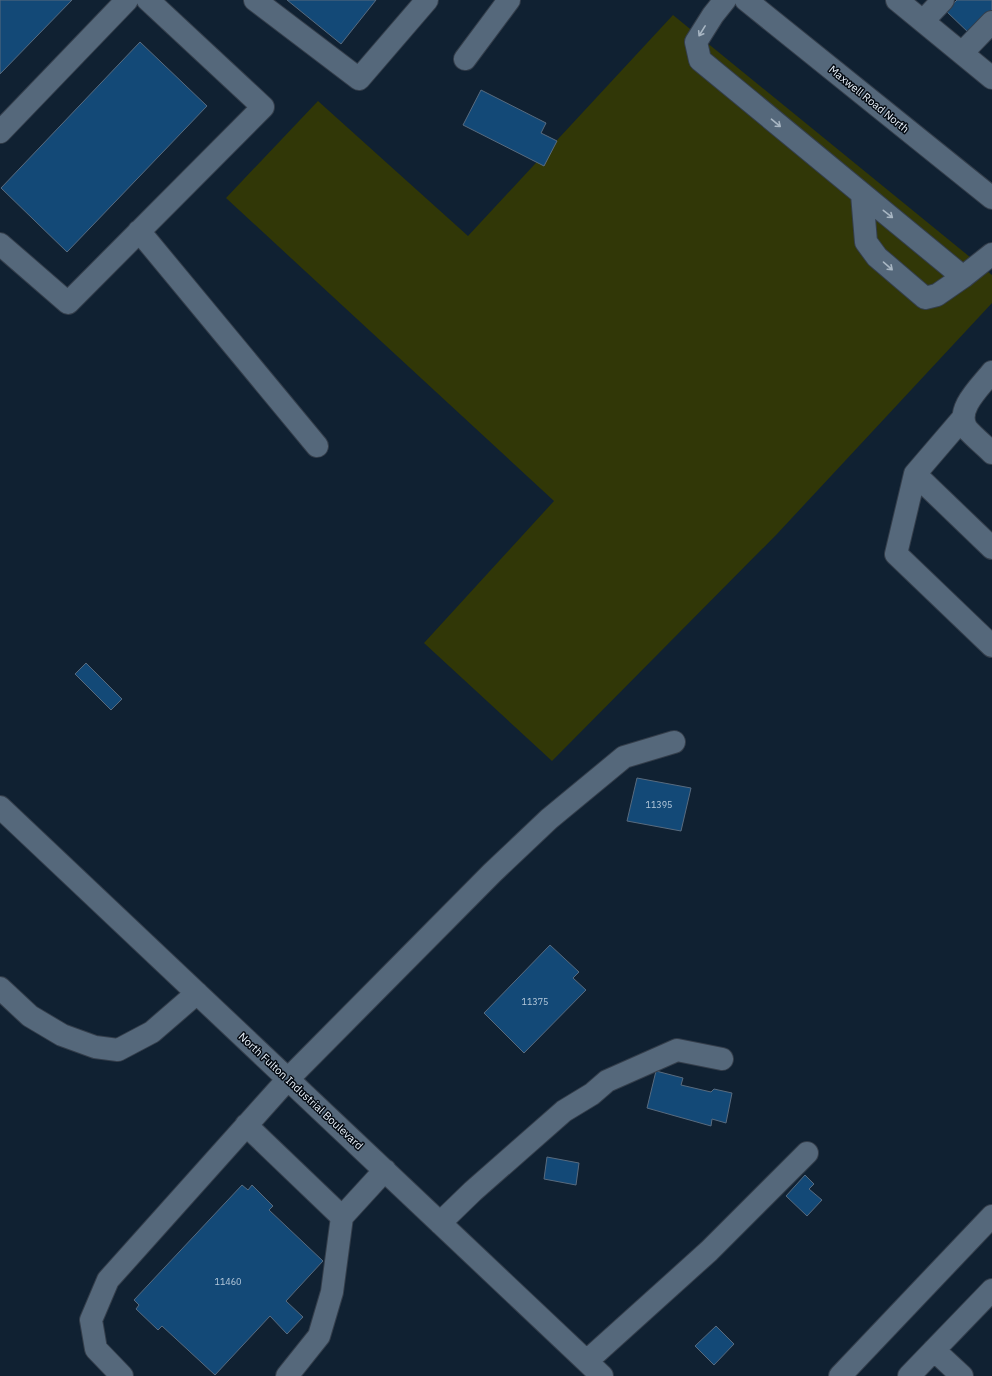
<svg xmlns="http://www.w3.org/2000/svg" width="992" height="1376" font-family="'IBM Plex Sans',sans-serif">
	<style>
		.green { fill: #313707 }
		.building { fill: #134977; stroke: #586b7f }
		.lines { fill: none; stroke-linecap: round; stroke-linejoin: round }
		.minor-casing { stroke: #343e4b; stroke-width: 24 }
		.minor { stroke: #55687b; stroke-width: 22 }
		.oneway { stroke: #a8b6c3 }
		.labels { text-anchor: middle; dominant-baseline: central; stroke-width: 3; stroke-linejoin: round; paint-order: stroke }
		.number-label { font-size: 9px; fill: #b6cadc }
		.street-label { font-size: 11px; fill: #ecf5fe; stroke: #040a12 }
	</style>
	<rect width="100%" height="100%" fill="#102132"/>
	<path class="green" d="M673,15L992,275V303L777,534L552,761L424,643L554,501L226,198L318,101L468,236Z"/>
	<path class="building" d="M0,0H72L0,74Z
		M287,0H376L341,44Z
		M957,0H992V13L971,35L946,11Z
		M140,42L207,106L67,252L1,188Z
		M481,90L546,123L541,133L557,141L544,166L463,125Z
		M86,663L122,699L111,710L75,674Z
		M637,778L691,788L681,831L627,821Z
		M550,945L579,972L573,978L586,990L524,1053L484,1013Z
		M656,1071L683,1078L681,1085L711,1092L714,1089L732,1093L726,1123L712,1119L711,1126L647,1108Z
		M547,1157L579,1163L576,1185L544,1179Z
		M805,1175L814,1184L809,1189L822,1200L807,1216L786,1196Z
		M242,1185L248,1190L252,1185L273,1206L269,1210L323,1261L286,1301L303,1317L287,1334L270,1316L215,1375L162,1326L158,1330L136,1309L139,1305L134,1300Z
		M716,1326L734,1344L714,1365L695,1346Z"/>
	<g class="lines">
		<defs>
			<path id="minor" d="M255,0L359,79L427,0
				M725,0L713,15L696,42L700,60L963,277L992,254
				M746,0L992,198
				M897,0L992,78
				M923,21L943,0
				M962,53L992,22
				M465,59L509,0
				M0,132L127,0
				M862,194L866,242L877,257L925,298L937,295L963,277
				M139,231L317,446
				M0,244L68,303L263,107L148,0
				M992,372C981,386 954,410 967,429C974,437 984,445 992,453
				M963,418L915,474L896,554L992,646
				M915,474L992,548
				M0,807L602,1376
				M0,988L30,1016L62,1035L95,1047L118,1050L152,1032L197,993
				M246,1125L342,1217
				M440,1223L473,1191L564,1111L592,1094L607,1081L677,1050L722,1059
				M934,1350L962,1376
				M587,1361L709,1251L807,1153
				M122,1376L96,1349L91,1320L108,1280L288,1079L492,873L549,819L624,757L674,742
				M287,1376L319,1336L332,1292L342,1217L385,1170
				M840,1376L992,1216
				M909,1376L992,1290"/>
		</defs>
		<use href="#minor" class="minor-casing"/>
		<use href="#minor" class="minor"/>
	</g>
	<defs><path id="oneway-shaft" d="M-6 0H5M1.5-3L5.5 0L1.5 3" fill="none" stroke-width="1.6" stroke-linecap="round" stroke-linejoin="round"/></defs>
	<g class="oneway">
		<use href="#oneway-shaft" transform="translate(702 31) rotate(122)"/>
		<use href="#oneway-shaft" transform="translate(776 123) rotate(40)"/>
		<use href="#oneway-shaft" transform="translate(888 214) rotate(38)"/>
		<use href="#oneway-shaft" transform="translate(888 266) rotate(41)"/>
	</g>
	<g class="labels">
		<g class="number-label">
			<text x="659" y="804">11395</text>
			<text x="535" y="1001">11375</text>
			<text x="228" y="1281">11460</text>
		</g>
		<g class="street-label">
			<text transform="translate(869 99) rotate(39)">Maxwell Road North</text>
			<text transform="translate(301 1091) rotate(43)">North Fulton Industrial Boulevard</text>
		</g>
	</g>
</svg>
